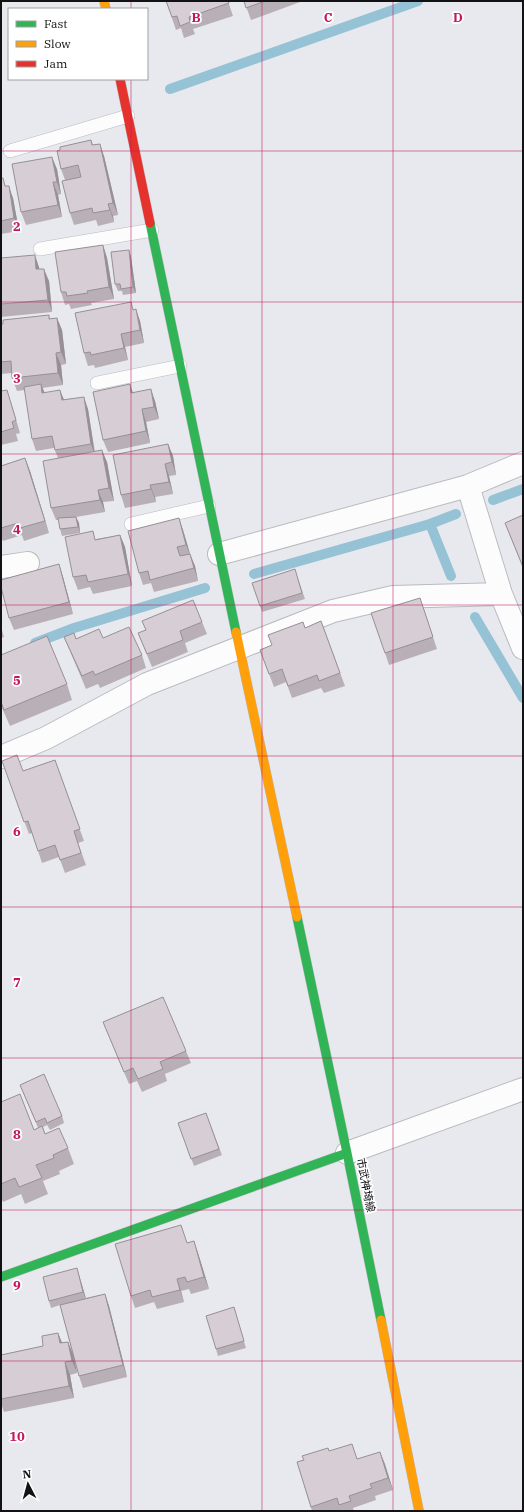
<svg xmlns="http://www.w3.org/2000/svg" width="524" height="1512" font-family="'IBM Plex Serif','Noto Sans JP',serif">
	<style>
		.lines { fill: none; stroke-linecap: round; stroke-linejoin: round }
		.stream { stroke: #95c3d5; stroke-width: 10 }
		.lane-casing { stroke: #babbbf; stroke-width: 14 }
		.street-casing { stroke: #babbbf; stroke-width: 24 }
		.fast-casing { stroke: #babbbf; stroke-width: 10 }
		.slow-casing { stroke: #babbbf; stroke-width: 10 }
		.jam-casing { stroke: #babbbf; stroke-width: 10 }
		.lane { stroke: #fcfcfc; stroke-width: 13 }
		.street { stroke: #fcfcfc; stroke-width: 22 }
		.fast { stroke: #30b455; stroke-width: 9 }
		.slow { stroke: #ff9f0a; stroke-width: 9 }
		.jam { stroke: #e5322d; stroke-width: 9 }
		.wall { fill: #b9b0b7 }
		.shaded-wall { fill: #969095 }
		.building { fill: #d7cdd5; stroke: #969095 }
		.grid { fill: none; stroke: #c2185b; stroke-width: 1; stroke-opacity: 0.55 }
		.labels { text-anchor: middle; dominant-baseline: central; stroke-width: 3.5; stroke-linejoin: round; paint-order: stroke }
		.street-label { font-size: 11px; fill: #121215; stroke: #fff }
		.grid-label { font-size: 13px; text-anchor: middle; font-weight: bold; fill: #c2185b; stroke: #fff; stroke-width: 3.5; stroke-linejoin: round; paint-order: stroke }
	</style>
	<rect width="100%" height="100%" fill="#e8e9ee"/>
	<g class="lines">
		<path class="stream" d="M170,89L418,1
			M493,500L523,489
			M430,524L456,514
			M254,574L430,524L451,576
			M475,617L523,698
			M35,643L74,628L205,588"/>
		<defs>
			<path id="lane" d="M10,151L128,116
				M40,249L152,230
				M97,383L180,366
				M131,524L209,506"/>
			<path id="street" d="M468,486L501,594L523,648
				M219,554L468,486L523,463
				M1,567L28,563
				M1,757L46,738L147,684L333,611L393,597L501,594
				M347,1153L523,1089"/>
			<path id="fast" d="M150,223L236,632
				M297,917L347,1153L381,1320
				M1,1277L347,1153"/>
			<path id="slow" d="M104,1L106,9
				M236,632L297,917
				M381,1320L419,1511"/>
			<path id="jam" d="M120,79L150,223"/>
		</defs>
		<use href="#lane" class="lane-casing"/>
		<use href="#street" class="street-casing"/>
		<use href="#fast" class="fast-casing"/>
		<use href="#slow" class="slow-casing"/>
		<use href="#jam" class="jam-casing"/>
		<use href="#lane" class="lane"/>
		<use href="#street" class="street"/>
		<use href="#fast" class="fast"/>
		<use href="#slow" class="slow"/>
		<use href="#jam" class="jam"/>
	</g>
	<path class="wall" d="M166,1H228L233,16L193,29L195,34L184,38L181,28L176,30Z
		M244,1H303L251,20Z
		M91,140L93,145L104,156L118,215L113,216L114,222L98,226L96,220L74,225L70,213L65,180L61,169Z
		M57,169L61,194L58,195L62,217L26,225L21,212Z
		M1,178L13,198L19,231L1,234Z
		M103,245L107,258L114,299L91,303L92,305L71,309L69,304L65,305L61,292Z
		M129,250L131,257L136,293L123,295L122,291H118L115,284Z
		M1,258L39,267V269L49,281L52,312L1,317Z
		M134,310L140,321L144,343L125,347L128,360L95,368L94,365L88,366L84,353Z
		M49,315L50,319L57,318L62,330L66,364L61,365L63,385L42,388L44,393L88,409L95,452L107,462L114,501L103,502L105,512L76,517L79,523L80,533L62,536L60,529L59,520H56L51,508L58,458L54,448L36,451L32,439L25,390L17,391L12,378V373L1,374V324Z
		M130,384L133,393L155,401L159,419L146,422L150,443L108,452L103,440Z
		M1,389L2,392L11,402L20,433L16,434L18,441L1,445Z
		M168,444L173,456L176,475L169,476L173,494L155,497L156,502L125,508L121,495Z
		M25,458L30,471L49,533L24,541L22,535L3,541L1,537V466Z
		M523,515V568L505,523Z
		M179,518L183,530L190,554L195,566L198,581L154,592L151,583L143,585L139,573Z
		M120,535L125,547L132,586L93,594L90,587L78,590L73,577L96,539Z
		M59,564L63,577L73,614L14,630L9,618Z
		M297,576L305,599L262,612L260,606Z
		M420,598L437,649L389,665L385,653Z
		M321,621L345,686L324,693L321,688L292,698L286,682L274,687L260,650L272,645L305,628Z
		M202,622L207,634L185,643L188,652L152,667L138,633Z
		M1,627L4,637L1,638Z
		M64,637L76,639L103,638L142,655L146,668L100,688L98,684L86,689L69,649Z
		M1,655L67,684L72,700L10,726L2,708H1Z
		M55,760L84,841L78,843L86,865L65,873L59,857L42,863L32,833L29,834L2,761L23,771Z
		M103,1022L186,1051L191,1063L165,1074L167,1081L142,1092L137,1081L129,1084L108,1034Z
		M20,1085L62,1116L64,1123L50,1130L47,1125L43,1127L45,1134L68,1148L74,1164L59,1171L60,1174L43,1181L48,1194L25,1204L21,1194L3,1202L1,1197V1102L34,1130L38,1128Z
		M206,1113L222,1155L194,1166L178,1123Z
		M194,1241L198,1253L209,1289L191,1294L189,1289L181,1291L184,1302L157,1309L154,1302L135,1308L131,1296L187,1243Z
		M79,1275L86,1298L105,1294L109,1306L127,1377L83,1388L79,1376L60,1305L51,1308L49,1301Z
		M234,1307L246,1348L218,1356L216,1349Z
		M58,1333L62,1343L68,1342L73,1354L77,1373L70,1375L74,1398L4,1412L1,1403V1355L43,1346Z
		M329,1451L358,1459L380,1452L393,1490L375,1496L376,1500L353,1508L354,1511H312L297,1462Z"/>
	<path class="shaded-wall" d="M100,144L104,156L118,215L113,203Z
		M52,157L57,169L61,194L57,182Z
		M53,182L58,195L62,217L58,205Z
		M9,186L13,198L19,231L14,218Z
		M108,204L113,216L114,222Z
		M103,245L107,258L114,299L109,287Z
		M129,250L131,257L136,293L133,287Z
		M35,255L39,267L41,282L36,269Z
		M44,269L49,281L52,312L48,300Z
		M136,309L140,321L144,343L140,330Z
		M57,318L62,330L66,364L61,352Z
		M121,334L125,347L128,360L124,348Z
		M56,353L61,365L63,385L58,373Z
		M41,384L46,396L42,393Z
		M130,384L134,397L131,393Z
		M151,389L155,401L159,419L154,407Z
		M60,390L65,402L62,400Z
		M84,397L88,409L95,456L91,444Z
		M142,409L146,422L150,443L146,431Z
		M168,444L173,456L176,475L172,462Z
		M102,450L107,462L114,501L109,488Z
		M25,458L30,471L49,533L45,521Z
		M165,464L169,476L173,494L169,482Z
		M150,485L155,497L156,502L151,489Z
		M98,490L103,502L105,512L100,500Z
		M76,517L79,523L80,533L78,527Z
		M179,518L183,530L191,557L186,545Z
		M120,535L125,547L132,586L128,574Z
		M190,554L195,566L198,581L194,568Z
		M59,564L63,577L73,614L69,602Z
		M194,1241L198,1253L209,1289L204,1277Z
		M77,1268L79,1275L86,1299L83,1292Z
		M177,1279L181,1291L184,1302L180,1290Z
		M105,1294L109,1306L127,1377L123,1365Z
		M58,1333L63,1345L60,1343Z
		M68,1342L73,1354L77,1373L72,1361Z
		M65,1362L70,1375L74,1398L69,1386Z
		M380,1452L385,1464L393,1490L388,1478Z"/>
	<path class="building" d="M166,1H228L229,3L189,17L190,22L180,26L177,16L172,17Z
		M244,1H265L246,8Z
		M91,140L92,145L100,144L113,203L108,204L110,210L93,213L92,208L70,213L62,181L81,177L78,165L61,169L57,151L60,150V147Z
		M52,157L57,182H53L58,205L21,212L12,164Z
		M1,178H3L5,186H9L14,218L1,221Z
		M103,245L109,287L87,291L88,293L67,296L66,292H61L55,252Z
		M129,250L133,287L121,289L120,284H115L111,252Z
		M35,255L36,269H44L48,300L1,304V258Z
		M131,302L133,310L136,309L140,330L121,334L124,348L91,355L90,352L84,353L75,313Z
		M49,315V319L57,318L61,352L56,353L58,373L12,378L11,361L1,362V324H3V320Z
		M41,384L42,393L60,390L62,400L84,397L91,444L55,450L52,436L32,439L24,387Z
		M130,384L131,393L151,389L154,407L142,409L146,431L103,440L93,392Z
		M7,390L16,420L12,422L14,428L1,432V391Z
		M168,444L172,462L165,464L169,482L150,485L151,489L121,495L113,455Z
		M102,450L109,488L98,490L100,500L51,508L43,461Z
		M25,458L45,521L20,528L18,523L1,528V466Z
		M523,515V567L505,523Z
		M76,517L78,527L60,529L58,518Z
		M179,518L186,545L177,547L180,556L190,554L194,568L150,580L148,571L139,573L128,531Z
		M93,531L95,540L120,535L128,574L88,582L86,575L73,577L65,537Z
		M59,564L69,602L9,618L1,587V580Z
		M295,569L302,593L260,606L252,583Z
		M420,598L433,637L385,653L371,613Z
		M193,600L202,622L180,631L183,640L147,654L138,633L146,630L142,621Z
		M321,621L340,673L319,681L317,675L288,686L282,669L269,674L260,650L272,645L268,635L303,622L305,628Z
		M129,627L142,655L95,675L93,671L82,676L64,637L74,633L76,639L99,629L103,638Z
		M47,636L67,684L4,710L1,702V655Z
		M17,755L23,771L55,760L80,829L74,831L81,853L60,860L55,845L38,851L28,821L24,822L2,761Z
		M163,997L186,1051L160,1062L163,1069L138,1079L133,1068L124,1072L103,1022Z
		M44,1074L62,1116L47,1123L45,1118L36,1122L20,1085Z
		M20,1094L34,1130L42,1126L45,1134L59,1128L68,1148L53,1155L54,1158L36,1165L42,1178L19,1187L15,1178L1,1184V1102Z
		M206,1113L219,1149L191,1159L178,1123Z
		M181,1225L187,1243L194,1241L204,1277L187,1282L185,1277L177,1279L180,1290L152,1297L150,1290L131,1296L115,1244Z
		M77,1268L83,1292L49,1301L43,1277Z
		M105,1294L123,1365L79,1376L60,1305Z
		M234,1307L244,1341L216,1349L206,1316Z
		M58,1333L60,1343L68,1342L72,1361L65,1362L69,1386L1,1399V1355L43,1346L42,1336Z
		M352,1444L357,1459L380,1452L388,1478L370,1484L372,1488L349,1496L351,1501L339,1505L337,1498L311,1507L297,1462L304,1460L302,1456L328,1448L329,1451Z"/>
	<path class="grid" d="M131,1V9M262,1V1511M393,1V1511M131,79V1511M1,151H523M1,302H523M1,454H523M1,605H523M1,756H523M1,907H523M1,1058H523M1,1210H523M1,1361H523"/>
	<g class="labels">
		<g class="street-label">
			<text transform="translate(366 1185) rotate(79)">市武神埼線</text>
		</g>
	</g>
	<g class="grid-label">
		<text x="196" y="22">B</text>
		<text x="328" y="22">C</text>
		<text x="458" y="22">D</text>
		<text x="17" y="231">2</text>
		<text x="17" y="383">3</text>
		<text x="17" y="534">4</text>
		<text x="17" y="685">5</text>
		<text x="17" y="836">6</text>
		<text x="17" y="987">7</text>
		<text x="17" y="1139">8</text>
		<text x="17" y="1290">9</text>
		<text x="17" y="1441">10</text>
	</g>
	<rect width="524" height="1512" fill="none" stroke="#121215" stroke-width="4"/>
	<rect x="8" y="8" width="140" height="72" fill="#ffffff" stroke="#a0a0a1"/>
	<rect x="16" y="21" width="20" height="6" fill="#30b455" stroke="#a0a0a1"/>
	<text x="44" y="28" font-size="12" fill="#121215">Fast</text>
	<rect x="16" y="41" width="20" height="6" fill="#ff9f0a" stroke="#a0a0a1"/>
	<text x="44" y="48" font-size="12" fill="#121215">Slow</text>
	<rect x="16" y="61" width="20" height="6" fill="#e5322d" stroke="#a0a0a1"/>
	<text x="44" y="68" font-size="12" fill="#121215">Jam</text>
	<g transform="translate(28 1484) rotate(354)" stroke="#ffffff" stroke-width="3" paint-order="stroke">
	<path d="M0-3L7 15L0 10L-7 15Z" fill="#121215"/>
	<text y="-6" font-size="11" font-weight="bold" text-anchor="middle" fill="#121215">N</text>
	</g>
</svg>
